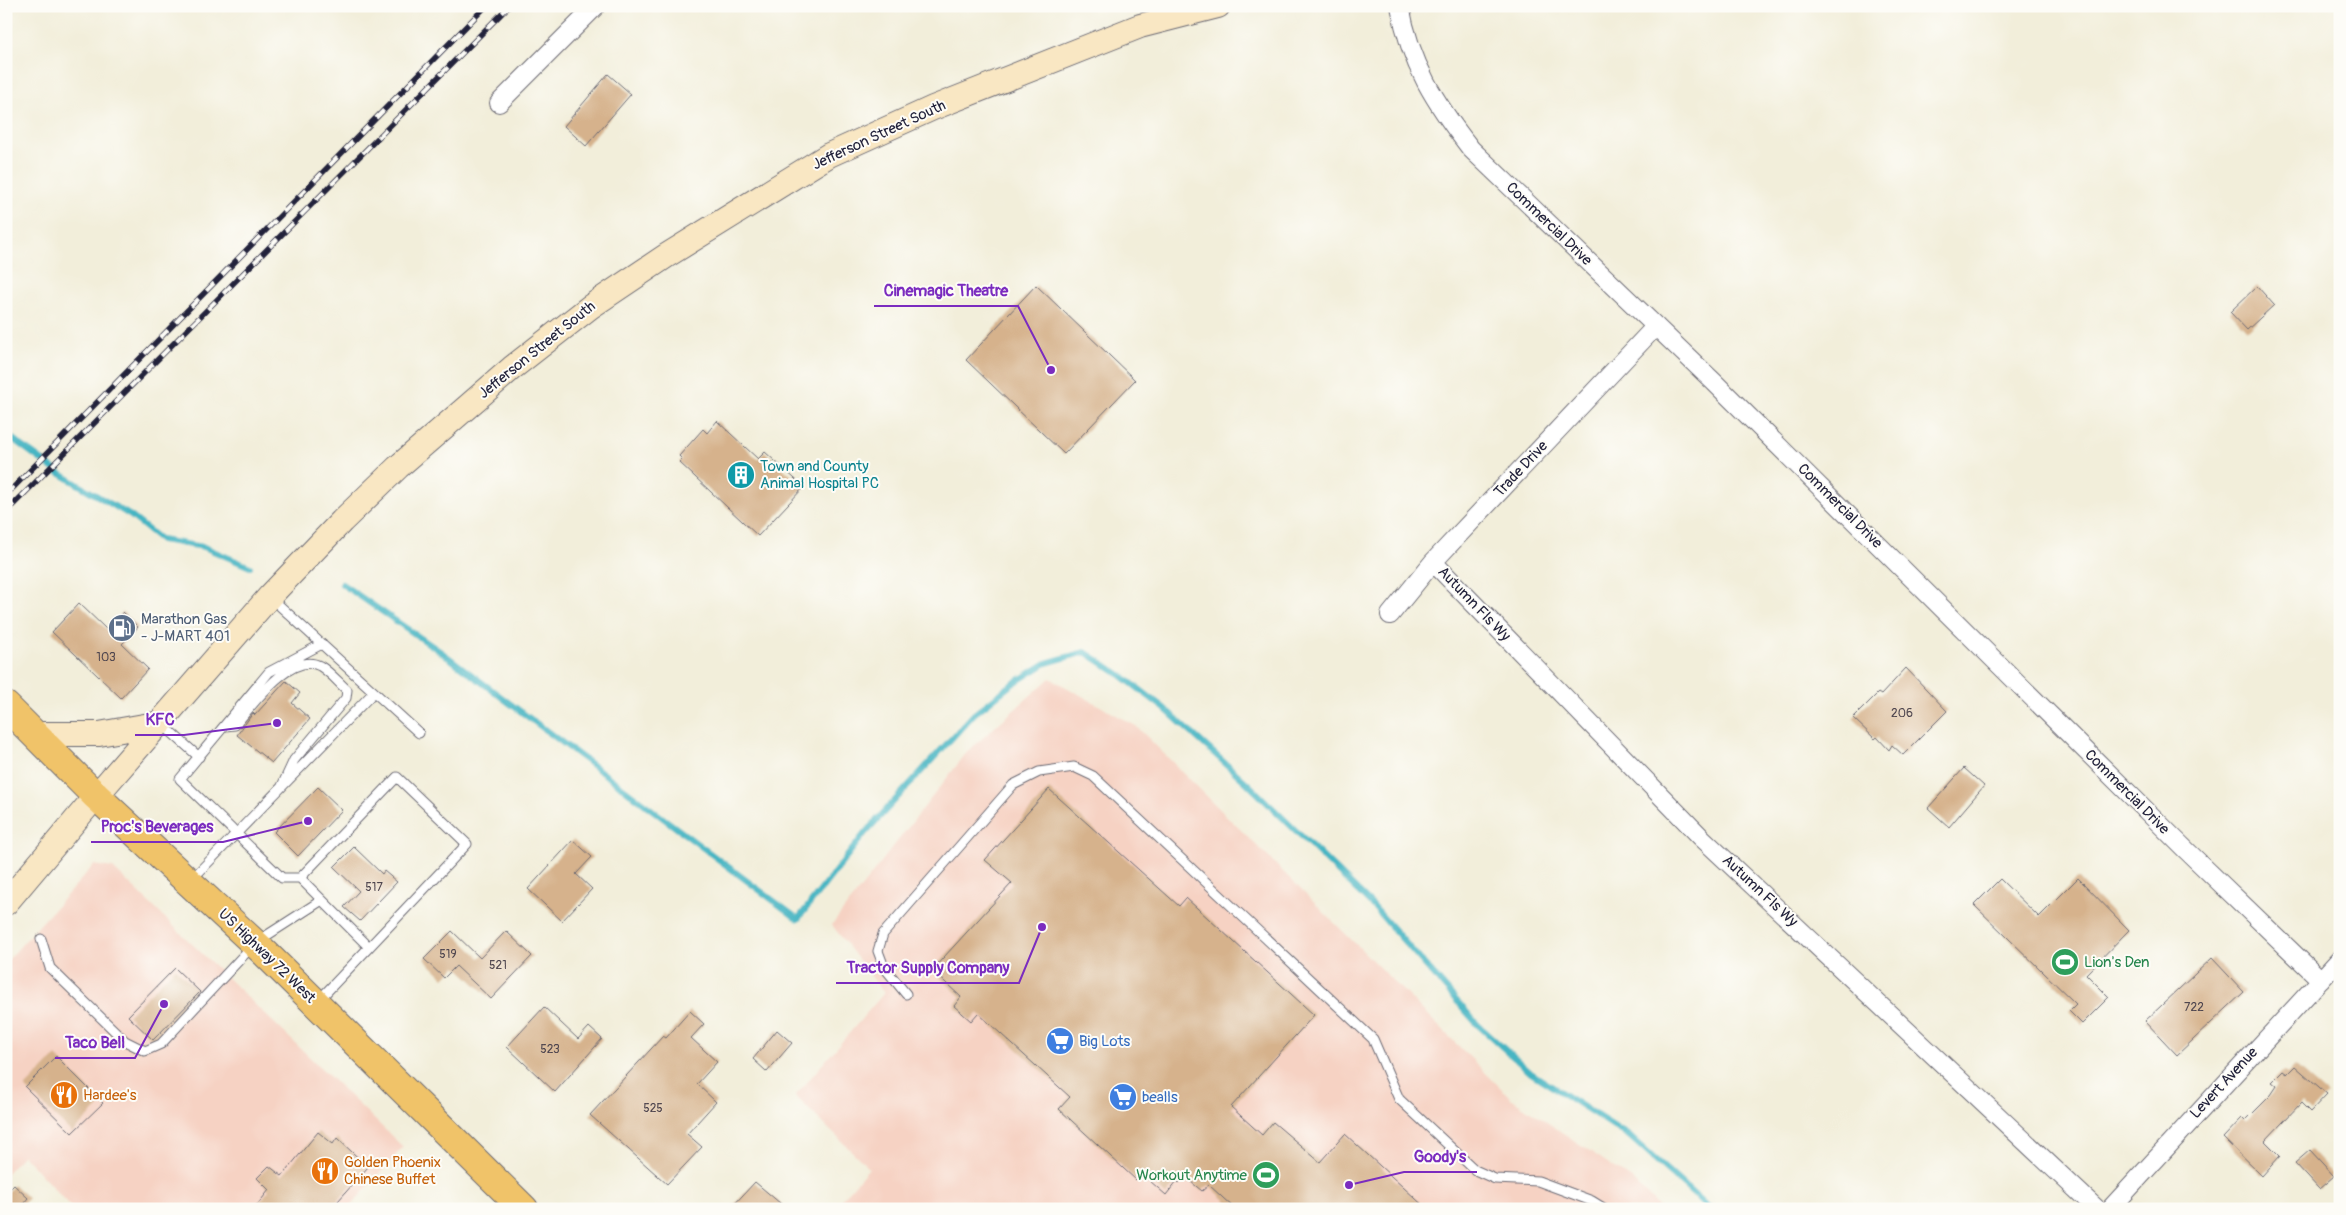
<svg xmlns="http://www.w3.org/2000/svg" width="2346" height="1215" font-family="Pangolin,sans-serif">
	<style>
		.built { fill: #f6d2c3 }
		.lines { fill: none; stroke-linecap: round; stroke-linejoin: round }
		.stream { stroke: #47b5c3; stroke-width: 6 }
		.building { fill: #d6b28c }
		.lane-casing { stroke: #6b6973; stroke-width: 11 }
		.street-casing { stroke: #6b6973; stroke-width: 20 }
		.secondary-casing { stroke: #6b6973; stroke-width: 26 }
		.highway-casing { stroke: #6b6973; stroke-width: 30 }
		.lane { stroke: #fff; stroke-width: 9 }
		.street { stroke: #fff; stroke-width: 18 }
		.secondary { stroke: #f9e7c3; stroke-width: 24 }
		.highway { stroke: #f0c369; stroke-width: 28 }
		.rail-casing { stroke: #22223b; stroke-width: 5.5 }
		.rail { stroke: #fdfcf7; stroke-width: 4; stroke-dasharray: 11; stroke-linecap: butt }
		.labels { text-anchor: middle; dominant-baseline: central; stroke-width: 4; stroke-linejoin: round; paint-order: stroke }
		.number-label { font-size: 12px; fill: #4f464f }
		.street-label { font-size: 15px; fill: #22223b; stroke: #fdfcf7 }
		.culture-label { font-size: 15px; fill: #0d838f; stroke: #fdfcf7; text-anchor: start }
		.service-label { font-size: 15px; fill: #4e5e75; stroke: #fdfcf7; text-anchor: start }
		.leisure-label { font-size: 15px; fill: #27864d; stroke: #fdfcf7; text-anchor: start }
		.shop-label { font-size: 15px; fill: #366cbe; stroke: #fdfcf7; text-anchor: start }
		.food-label { font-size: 15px; fill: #c56008; stroke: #fdfcf7; text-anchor: start }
		.leader { fill: none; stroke: #7b2cbf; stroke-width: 2 }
		.callout-dot { fill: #7b2cbf; stroke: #fdfcf7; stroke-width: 2 }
		.callout-label { font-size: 16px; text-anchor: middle; font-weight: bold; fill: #7b2cbf; stroke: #fdfcf7; stroke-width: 4; stroke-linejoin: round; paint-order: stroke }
	</style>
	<rect width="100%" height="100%" fill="#fdfcf7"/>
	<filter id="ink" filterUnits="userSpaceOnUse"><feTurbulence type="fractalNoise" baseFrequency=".02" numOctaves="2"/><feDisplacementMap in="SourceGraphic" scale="10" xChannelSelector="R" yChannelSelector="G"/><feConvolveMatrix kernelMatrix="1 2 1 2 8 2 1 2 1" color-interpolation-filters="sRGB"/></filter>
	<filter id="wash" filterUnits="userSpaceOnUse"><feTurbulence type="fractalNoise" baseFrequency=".0096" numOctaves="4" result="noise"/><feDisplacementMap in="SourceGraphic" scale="20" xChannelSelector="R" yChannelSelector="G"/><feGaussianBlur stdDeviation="1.12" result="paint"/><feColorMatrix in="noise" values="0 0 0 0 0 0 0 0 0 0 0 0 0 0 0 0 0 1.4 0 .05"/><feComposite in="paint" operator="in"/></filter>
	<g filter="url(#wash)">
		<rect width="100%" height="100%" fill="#f2eeda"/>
		<path class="built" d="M1050,678L1136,726L1511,1098L1633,1180L1661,1209H833L869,1168L795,1096L884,993L832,925L968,751Z
			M94,865L113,868L403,1147L348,1209H73L23,1155L6,1174V962Z"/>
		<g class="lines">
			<path class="stream" d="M6,434L59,473L131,516L161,540L204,547L250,567
				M342,584L444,654L798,919L865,833L974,714L1011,685L1046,663L1085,652L1122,676L1164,708L1248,784L1373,906L1478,1025L1531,1073L1629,1136L1710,1209"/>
		</g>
		<g id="blocks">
			<path class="building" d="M608,74L631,94L586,146L564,126Z
				M1036,285L1135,380L1064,454L966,360Z
				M2257,286L2274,305L2247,330L2230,312Z
				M717,421L758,459L765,452L804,487L758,536L679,462L682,459L679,456L703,429L707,433Z
				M79,603L106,629L123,612L138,627L122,644L148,669L121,698L52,632Z
				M1906,668L1947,711L1903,755L1892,745L1889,750L1877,737L1875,739L1853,718L1878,693L1881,695Z
				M286,681L300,693L292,703L310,719L272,763L237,735L253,713L255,715Z
				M1964,768L1984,786L1949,827L1928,808Z
				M318,787L342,810L298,856L274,832Z
				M1049,789L1179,906L1186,898L1314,1015L1231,1107L1262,1135L1273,1122L1320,1162L1345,1134L1427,1209H1235L1209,1185L1202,1191L1185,1177L1179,1183L1177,1181L1166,1195L1142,1174L1136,1180L1059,1109L1070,1097L978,1013L971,1021L954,1006L961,997L932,970L1012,883L985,860Z
				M573,840L592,857L576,874L592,889L562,921L528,889Z
				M354,847L382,874L384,871L397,882L360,921L344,907L359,891L334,867Z
				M2078,878L2129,930L2086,974L2109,997L2082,1024L2069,1011L2076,1004L1974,905L2000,879L2039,917Z
				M452,931L480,958L506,931L532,956L491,999L456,966L444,978L424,959Z
				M2212,958L2244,992L2177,1055L2145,1021Z
				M175,968L200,992L153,1040L128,1016Z
				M544,1007L578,1039L589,1027L602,1039L555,1092L507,1047Z
				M690,1011L704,1024L691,1038L717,1062L697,1084L716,1102L687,1134L702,1147L667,1184L590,1115L663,1036L666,1038Z
				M777,1030L792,1043L767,1072L753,1059Z
				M56,1056L103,1103L72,1133L25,1087Z
				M2295,1066L2327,1094L2310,1112L2301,1103L2265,1141L2280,1156L2262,1176L2223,1138L2242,1118L2245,1121L2271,1095L2277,1086L2272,1082L2283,1071L2287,1074Z
				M318,1132L333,1144L337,1138L368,1167L331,1209H254L269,1190L257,1178L269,1166L282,1176Z
				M2310,1150L2334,1176L2319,1189L2295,1163Z
				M755,1182L787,1209H730Z
				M14,1185L28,1198L19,1209H6V1193Z"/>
		</g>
	</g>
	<g filter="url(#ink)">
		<use href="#blocks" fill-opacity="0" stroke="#6b6973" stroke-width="1"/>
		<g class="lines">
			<defs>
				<path id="lane" d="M270,597L419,733
					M162,724L199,757
					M225,726L235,725C252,706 291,650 320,666C330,672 339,683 347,690L346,698L294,760L282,786
					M300,878L369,947
					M191,880L374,692
					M41,939L50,968L125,1041L145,1051L161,1044L255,943L322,900
					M906,994L884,967L878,951L883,934L1013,785L1039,772L1074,767L1093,776L1373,1039L1399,1099L1475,1170L1495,1179L1538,1181L1592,1201L1605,1209
					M318,1001L467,844L397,777L300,878H282L180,779L269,672L322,644"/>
				<path id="street" d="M1400,6C1410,64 1436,104 1471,149L1714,382L2185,849L2321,980
					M499,103L596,6
					M1433,562L1701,837L2097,1209
					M1390,615L1433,562L1656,326
					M2110,1209L2340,959"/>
				<path id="secondary" d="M34,734H99L161,723
					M6,903L96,796L270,596L342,521L398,467L512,368L590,307L666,256L829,155L933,108L1140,26L1218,6"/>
				<path id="highway" d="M6,706L96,796L264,952L524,1209"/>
			</defs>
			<use href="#lane" class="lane-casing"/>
			<use href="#street" class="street-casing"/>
			<use href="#secondary" class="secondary-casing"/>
			<use href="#highway" class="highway-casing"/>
			<use href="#lane" class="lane"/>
			<use href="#street" class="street"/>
			<use href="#secondary" class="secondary"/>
			<use href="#highway" class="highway"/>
			<defs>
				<path id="rail" d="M6,495L486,6
					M6,512L509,6"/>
			</defs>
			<use href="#rail" class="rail-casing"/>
			<use href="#rail" class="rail"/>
		</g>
	</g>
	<defs>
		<symbol id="building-disc" viewBox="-11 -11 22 22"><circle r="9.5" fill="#0f9aa8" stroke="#fdfcf7"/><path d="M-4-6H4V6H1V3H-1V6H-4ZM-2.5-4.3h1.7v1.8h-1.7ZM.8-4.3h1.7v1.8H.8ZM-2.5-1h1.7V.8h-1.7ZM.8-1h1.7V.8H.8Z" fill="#fff"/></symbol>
		<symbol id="fuel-disc" viewBox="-11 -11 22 22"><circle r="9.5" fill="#5c6f8a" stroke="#fdfcf7"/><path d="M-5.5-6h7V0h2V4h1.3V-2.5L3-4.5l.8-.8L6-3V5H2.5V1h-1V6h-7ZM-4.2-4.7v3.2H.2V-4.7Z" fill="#fff"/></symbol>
		<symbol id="stadium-disc" viewBox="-11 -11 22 22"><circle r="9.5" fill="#2e9e5b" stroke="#fdfcf7"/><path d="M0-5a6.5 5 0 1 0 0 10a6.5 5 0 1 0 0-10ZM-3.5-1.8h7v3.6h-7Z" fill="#fff"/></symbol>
		<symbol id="supermarket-disc" viewBox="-11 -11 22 22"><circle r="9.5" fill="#3f7fe0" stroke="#fdfcf7"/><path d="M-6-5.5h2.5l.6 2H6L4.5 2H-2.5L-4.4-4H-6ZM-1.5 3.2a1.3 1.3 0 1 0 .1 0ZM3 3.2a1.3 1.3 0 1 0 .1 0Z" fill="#fff"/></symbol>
		<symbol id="restaurant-disc" viewBox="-11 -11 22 22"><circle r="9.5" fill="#e8710a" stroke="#fdfcf7"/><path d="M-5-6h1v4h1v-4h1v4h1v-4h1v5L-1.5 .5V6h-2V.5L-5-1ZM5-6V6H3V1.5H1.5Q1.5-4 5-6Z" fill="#fff"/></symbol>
	</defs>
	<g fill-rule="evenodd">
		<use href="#building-disc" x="725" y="459" width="32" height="32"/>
		<use href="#fuel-disc" x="106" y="612" width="32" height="32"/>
		<use href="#stadium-disc" x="2049" y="946" width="32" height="32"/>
		<use href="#supermarket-disc" x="1044" y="1025" width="32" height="32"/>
		<use href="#restaurant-disc" x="48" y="1079" width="32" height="32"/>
		<use href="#supermarket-disc" x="1107" y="1081" width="32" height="32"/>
		<use href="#restaurant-disc" x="309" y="1155" width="32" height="32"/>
		<use href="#stadium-disc" x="1250" y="1159" width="32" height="32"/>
	</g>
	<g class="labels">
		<g class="number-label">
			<text x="106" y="657">103</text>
			<text x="1902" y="713">206</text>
			<text x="374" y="887">517</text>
			<text x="448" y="954">519</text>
			<text x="498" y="965">521</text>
			<text x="2194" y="1007">722</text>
			<text x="550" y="1049">523</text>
			<text x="653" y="1108">525</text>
		</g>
		<g class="street-label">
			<text transform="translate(879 135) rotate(-25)">Jefferson Street South</text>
			<text transform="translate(1549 224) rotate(44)">Commercial Drive</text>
			<text transform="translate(537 350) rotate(-39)">Jefferson Street South</text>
			<text transform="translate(1521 469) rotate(-47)">Trade Drive</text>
			<text transform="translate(1840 506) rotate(45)">Commercial Drive</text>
			<text transform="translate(1474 604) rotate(46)">Autumn Fls Wy</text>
			<text transform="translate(2127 792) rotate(45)">Commercial Drive</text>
			<text transform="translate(1760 891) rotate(43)">Autumn Fls Wy</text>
			<text transform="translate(267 956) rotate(44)">US Highway 72 West</text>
			<text transform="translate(2224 1083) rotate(-47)">Levert Avenue</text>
		</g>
		<g class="culture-label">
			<text x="760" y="466">Town and County<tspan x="760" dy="17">Animal Hospital PC</tspan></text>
		</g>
		<g class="service-label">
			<text x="141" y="619">Marathon Gas<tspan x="141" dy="17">- J-MART 401</tspan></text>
		</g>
		<g class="leisure-label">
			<text x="2084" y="962">Lion's Den</text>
			<text x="1247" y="1175" text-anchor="end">Workout Anytime</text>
		</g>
		<g class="shop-label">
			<text x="1079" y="1041">Big Lots</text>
			<text x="1142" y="1097">bealls</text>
		</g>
		<g class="food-label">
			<text x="83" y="1095">Hardee's</text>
			<text x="344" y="1162">Golden Phoenix<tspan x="344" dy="17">Chinese Buffet</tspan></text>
		</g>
	</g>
	<path class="leader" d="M1051 370L1018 306H874M277 723L184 735H135M308 821L223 842H91M1042 927L1019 983H836M164 1004L135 1058H55M1349 1185L1404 1172H1477"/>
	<g class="callout-dot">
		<circle cx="1051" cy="370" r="5"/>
		<circle cx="277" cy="723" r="5"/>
		<circle cx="308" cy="821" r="5"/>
		<circle cx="1042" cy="927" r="5"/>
		<circle cx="164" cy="1004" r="5"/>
		<circle cx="1349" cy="1185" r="5"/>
	</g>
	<g class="callout-label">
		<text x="946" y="296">Cinemagic Theatre</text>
		<text x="160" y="725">KFC</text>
		<text x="157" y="832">Proc's Beverages</text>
		<text x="928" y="973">Tractor Supply Company</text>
		<text x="95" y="1048">Taco Bell</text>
		<text x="1440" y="1162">Goody's</text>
	</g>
	<rect width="2346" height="1215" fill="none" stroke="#fdfcf7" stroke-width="25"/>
</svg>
